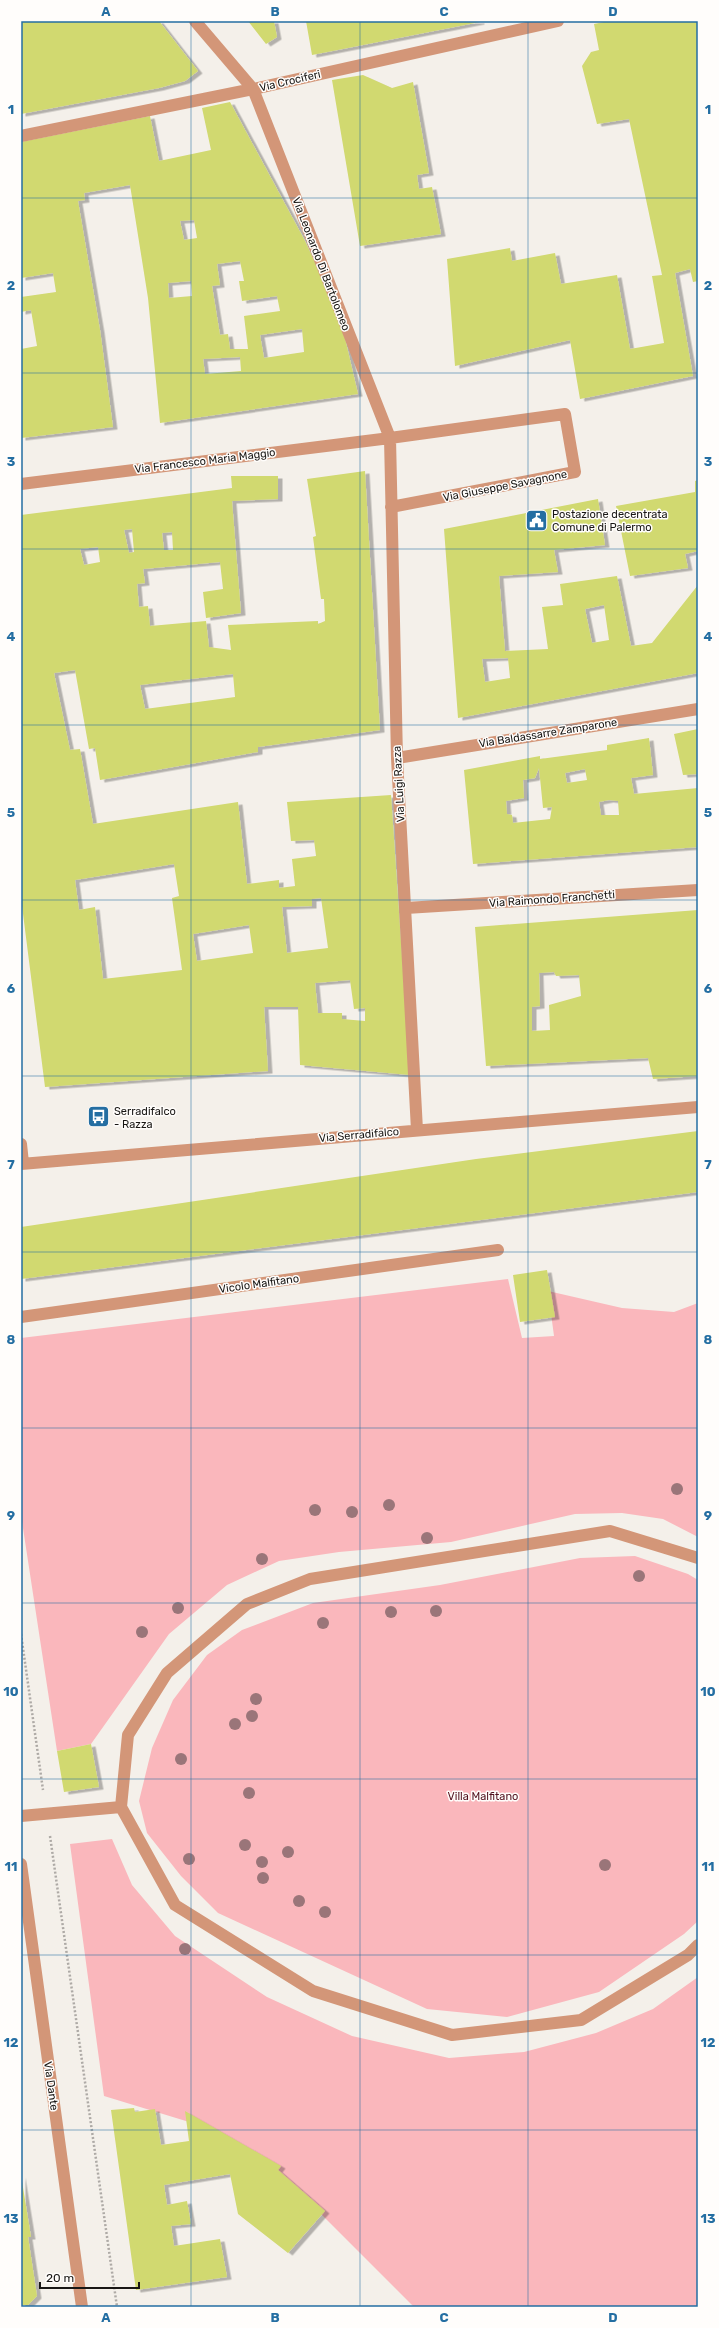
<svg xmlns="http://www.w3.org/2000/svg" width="719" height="2328" font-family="Rubik,sans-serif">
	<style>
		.green { fill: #fab7bc }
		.building { fill: #d1d970; fill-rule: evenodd; filter: url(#shadow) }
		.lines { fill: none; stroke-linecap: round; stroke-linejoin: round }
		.path { stroke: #aeaaa6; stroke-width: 2.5; stroke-dasharray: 2 2; stroke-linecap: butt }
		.minor { stroke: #d39678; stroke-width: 12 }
		.tree { fill: #9a7579 }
		.grid { fill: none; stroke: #246ea2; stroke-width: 1; stroke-opacity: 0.55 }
		.labels { text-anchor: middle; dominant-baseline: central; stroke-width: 3; stroke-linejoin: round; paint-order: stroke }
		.street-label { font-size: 11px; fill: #181614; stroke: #fffdfb }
		.poi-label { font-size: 11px; fill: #181614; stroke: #fffdfb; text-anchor: start }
		.park-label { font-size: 11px; fill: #51101d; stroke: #fffdfb }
		.neatline { fill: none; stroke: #246ea2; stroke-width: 1.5 }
		.grid-label { font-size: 13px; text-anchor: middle; font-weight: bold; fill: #246ea2 }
	</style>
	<defs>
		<filter id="shadow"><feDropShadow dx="4.5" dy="2.5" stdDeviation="0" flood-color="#0004"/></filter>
	</defs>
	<rect width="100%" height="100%" fill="#f4f0ea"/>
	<path class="green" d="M508,1279L522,1338L554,1336L548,1291L622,1308L674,1312L698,1303V1537L663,1519L622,1513L575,1514L451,1542L339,1552L279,1561L227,1585L169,1634L91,1744L57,1751L21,1515V1338Z
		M635,1556L688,1574L698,1580V1921L684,1934L599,1992L507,2017L427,2009L218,1913L181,1876L147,1833L139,1801L152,1748L173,1700L207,1655L242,1630L313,1603L440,1585L580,1558Z
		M112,1839L132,1885L175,1936L267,1997L352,2036L449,2058L524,2052L596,2033L653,2009L698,1977V2307H414L277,2170L199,2125L104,2096L70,1844Z"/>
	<path class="building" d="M21,21H159L198,71L185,81L159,88L21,114Z
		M248,21H274L277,37L266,44Z
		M306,21H480V22L312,55Z
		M609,21H698V281L693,282L690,269L675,273L693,376L580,399L570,340L455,366L447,259L510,248L512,261L555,253L561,284L617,275L630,349L664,343L652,276L662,275L629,119L597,124L582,66L591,52L599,50L594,24Z
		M363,75L392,88L413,82L429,173L417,175L419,189L432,187L441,234L360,246L332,80Z
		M230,102L305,241L340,317L358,394L160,423L148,298L130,185L84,193L85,200L78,201L100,330L113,427L21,438V349L37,346L31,310L21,312V297L56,292L53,273L21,278V142L150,116L159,161L211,150L202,108ZM194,220L197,238L184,240L180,221ZM240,261L244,281H239L242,301L277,296L280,311L244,316L248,349H230L228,334L220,335L212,286L220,285L217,264ZM191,281L192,296L169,298L168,283ZM302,329L304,352L264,358L260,335ZM240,357L241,371L205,374L203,359Z
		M365,471L380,730L258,747V752L100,780L95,748L89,749L75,670L54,673L70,750L80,749L93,824L238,802L247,884L279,880V888L295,886L292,859L316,856L314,840L291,841L287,802L391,795L410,1075L300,1065L298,1007H264L268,1071L45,1087L21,898V515L232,488L231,476H278V499L232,501L241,613L206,618L203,592L223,589L220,562L143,569L145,583L137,584L139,607L148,606L150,626L206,621L209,647L231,650L228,625L318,621V624L325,621L324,599H321L313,537L316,536L307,479ZM132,529L134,552L129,553L124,530ZM172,532L173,550H164L162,533ZM98,547L100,562L84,565L80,549ZM233,674L235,697L145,709L140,685ZM174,864L179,896L172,898L182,970L103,979L95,907L79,910L75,880ZM321,898L328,948L287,953L282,907L312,906V899ZM249,925L253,953L197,961L193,934ZM350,980L354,1009L365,1008V1021L342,1019V1013H318L315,983Z
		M698,480V551L685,554L688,568L630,576L616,506L695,492V481Z
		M598,499L605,545L554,550L558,572L499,576L505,651L548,649L542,607L563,605L560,584L617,576L631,646L652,643L698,585V673L458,718L444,529ZM604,605L609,640L592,643L585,609ZM508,658L510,678L485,682L482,659Z
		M698,729V774L683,775L674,734Z
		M649,738L653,775L631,778L634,794L698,788V847L473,864L464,770L540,756V759L607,750V745ZM539,768L543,808L552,807L550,819L513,823L512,815L507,814L506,801L524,798L523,780L535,778ZM585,769L587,780L567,783L565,773ZM609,800L618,801L619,815H601L599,802Z
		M698,910V1076L653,1079L648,1058L486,1066L475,927ZM554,972L556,976L579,975L581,996L549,1005L550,1030L532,1031V1007L540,1006L539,973Z
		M698,1131V1192L21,1279V1227L476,1159Z
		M547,1270L555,1317L520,1322L513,1275Z
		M91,1744L99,1787L64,1792L57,1751Z
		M134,2108L135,2112L155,2109L161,2145L189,2141L185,2111L281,2166L278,2170L325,2211L288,2253L238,2214L230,2174L164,2185L167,2205L187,2201L191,2224L171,2226L174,2246L220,2239L227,2277L136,2290L111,2110Z
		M21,2175L31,2237H28L37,2296L28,2305H21Z"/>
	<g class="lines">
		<path class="path" d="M21,1634L43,1790
			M50,1836L117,2307"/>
		<path class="minor" d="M195,21L253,89L390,438L397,758L417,1130
			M21,136L253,89L558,21
			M21,484L390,438L565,414L575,472L391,507
			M397,758L698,709
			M406,908L698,890
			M21,1144L23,1163
			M21,1164L698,1107
			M21,1317L498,1250
			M698,1558L610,1531L310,1579L247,1604L167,1673L128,1735L121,1807L175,1905L313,1991L452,2035L581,2020L688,1955L698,1945
			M21,1816L121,1807
			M21,1864L82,2307"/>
	</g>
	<g class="tree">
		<circle cx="677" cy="1489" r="6"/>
		<circle cx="389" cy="1505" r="6"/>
		<circle cx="315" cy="1510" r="6"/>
		<circle cx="352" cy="1512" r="6"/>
		<circle cx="427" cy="1538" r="6"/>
		<circle cx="262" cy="1559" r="6"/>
		<circle cx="639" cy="1576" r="6"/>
		<circle cx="178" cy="1608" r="6"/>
		<circle cx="436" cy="1611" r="6"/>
		<circle cx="391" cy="1612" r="6"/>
		<circle cx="323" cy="1623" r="6"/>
		<circle cx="142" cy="1632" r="6"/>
		<circle cx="256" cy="1699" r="6"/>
		<circle cx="252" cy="1716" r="6"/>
		<circle cx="235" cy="1724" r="6"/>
		<circle cx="181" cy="1759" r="6"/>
		<circle cx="249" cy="1793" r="6"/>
		<circle cx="245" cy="1845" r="6"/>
		<circle cx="288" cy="1852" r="6"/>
		<circle cx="189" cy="1859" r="6"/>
		<circle cx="262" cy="1862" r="6"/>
		<circle cx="605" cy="1865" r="6"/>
		<circle cx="263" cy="1878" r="6"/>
		<circle cx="299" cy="1901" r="6"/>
		<circle cx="325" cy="1912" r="6"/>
		<circle cx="185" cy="1949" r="6"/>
	</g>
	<path class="grid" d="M191,21V2307M360,21V2307M528,21V2307M21,198H698M21,373H698M21,549H698M21,725H698M21,900H698M21,1076H698M21,1252H698M21,1428H698M21,1603H698M21,1779H698M21,1955H698M21,2130H698"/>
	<defs>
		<symbol id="civic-square" viewBox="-11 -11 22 22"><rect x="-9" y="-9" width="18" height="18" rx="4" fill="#246ea2" stroke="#fffdfb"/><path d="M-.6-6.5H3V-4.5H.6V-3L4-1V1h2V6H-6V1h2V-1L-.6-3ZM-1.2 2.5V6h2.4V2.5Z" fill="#fff"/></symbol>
		<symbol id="bus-square" viewBox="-11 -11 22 22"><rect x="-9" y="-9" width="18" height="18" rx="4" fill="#246ea2" stroke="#fffdfb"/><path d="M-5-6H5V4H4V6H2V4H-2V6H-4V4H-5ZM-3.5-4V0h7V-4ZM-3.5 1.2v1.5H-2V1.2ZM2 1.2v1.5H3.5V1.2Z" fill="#fff"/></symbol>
	</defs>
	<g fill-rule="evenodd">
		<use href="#civic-square" x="524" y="508" width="25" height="25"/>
		<use href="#bus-square" x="86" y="1104" width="25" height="25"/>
	</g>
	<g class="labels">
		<g class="street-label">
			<text transform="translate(290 81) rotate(-13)">Via Crociferi</text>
			<text transform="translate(321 264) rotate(69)">Via Leonardo Di Bartolomeo</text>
			<text transform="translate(205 461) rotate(-7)">Via Francesco Maria Maggio</text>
			<text transform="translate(505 486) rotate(-11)">Via Giuseppe Savagnone</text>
			<text transform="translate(548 733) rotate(-9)">Via Baldassarre Zamparone</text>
			<text transform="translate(399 784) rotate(-93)">Via Luigi Razza</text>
			<text transform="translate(552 899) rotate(-4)">Via Raimondo Franchetti</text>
			<text transform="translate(359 1135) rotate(-5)">Via Serradifalco</text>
			<text transform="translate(259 1284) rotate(-8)">Vicolo Malfitano</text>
			<text transform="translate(51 2086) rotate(82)">Via Dante</text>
		</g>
		<g class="poi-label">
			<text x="552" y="514">Postazione decentrata<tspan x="552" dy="13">Comune di Palermo</tspan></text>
			<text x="114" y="1111">Serradifalco<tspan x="114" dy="13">- Razza</tspan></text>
		</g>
		<g class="park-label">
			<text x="483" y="1796">Villa Malfitano</text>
		</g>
	</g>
	<rect width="719" height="2328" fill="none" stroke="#fffdfb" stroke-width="44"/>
	<path d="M40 2282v6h99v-6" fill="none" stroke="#181614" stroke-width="2"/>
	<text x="46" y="2282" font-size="12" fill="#181614" stroke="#fffdfb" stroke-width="3" paint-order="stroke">20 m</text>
	<rect x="22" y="22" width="675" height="2284" class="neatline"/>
	<g class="grid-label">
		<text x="106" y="16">A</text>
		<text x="275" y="16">B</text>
		<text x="444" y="16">C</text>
		<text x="613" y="16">D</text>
		<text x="11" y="114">1</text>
		<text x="708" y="114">1</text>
		<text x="11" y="290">2</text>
		<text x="708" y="290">2</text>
		<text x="11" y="466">3</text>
		<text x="708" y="466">3</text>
		<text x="11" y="641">4</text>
		<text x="708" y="641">4</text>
		<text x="11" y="817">5</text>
		<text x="708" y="817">5</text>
		<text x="11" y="993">6</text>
		<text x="708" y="993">6</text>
		<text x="11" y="1169">7</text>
		<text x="708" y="1169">7</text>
		<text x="11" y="1344">8</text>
		<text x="708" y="1344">8</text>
		<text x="11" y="1520">9</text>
		<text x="708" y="1520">9</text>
		<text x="11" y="1696">10</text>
		<text x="708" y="1696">10</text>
		<text x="11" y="1871">11</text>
		<text x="708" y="1871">11</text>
		<text x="11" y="2047">12</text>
		<text x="708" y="2047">12</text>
		<text x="11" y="2223">13</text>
		<text x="708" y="2223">13</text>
		<text x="106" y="2322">A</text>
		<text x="275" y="2322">B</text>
		<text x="444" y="2322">C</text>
		<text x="613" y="2322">D</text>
	</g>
</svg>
